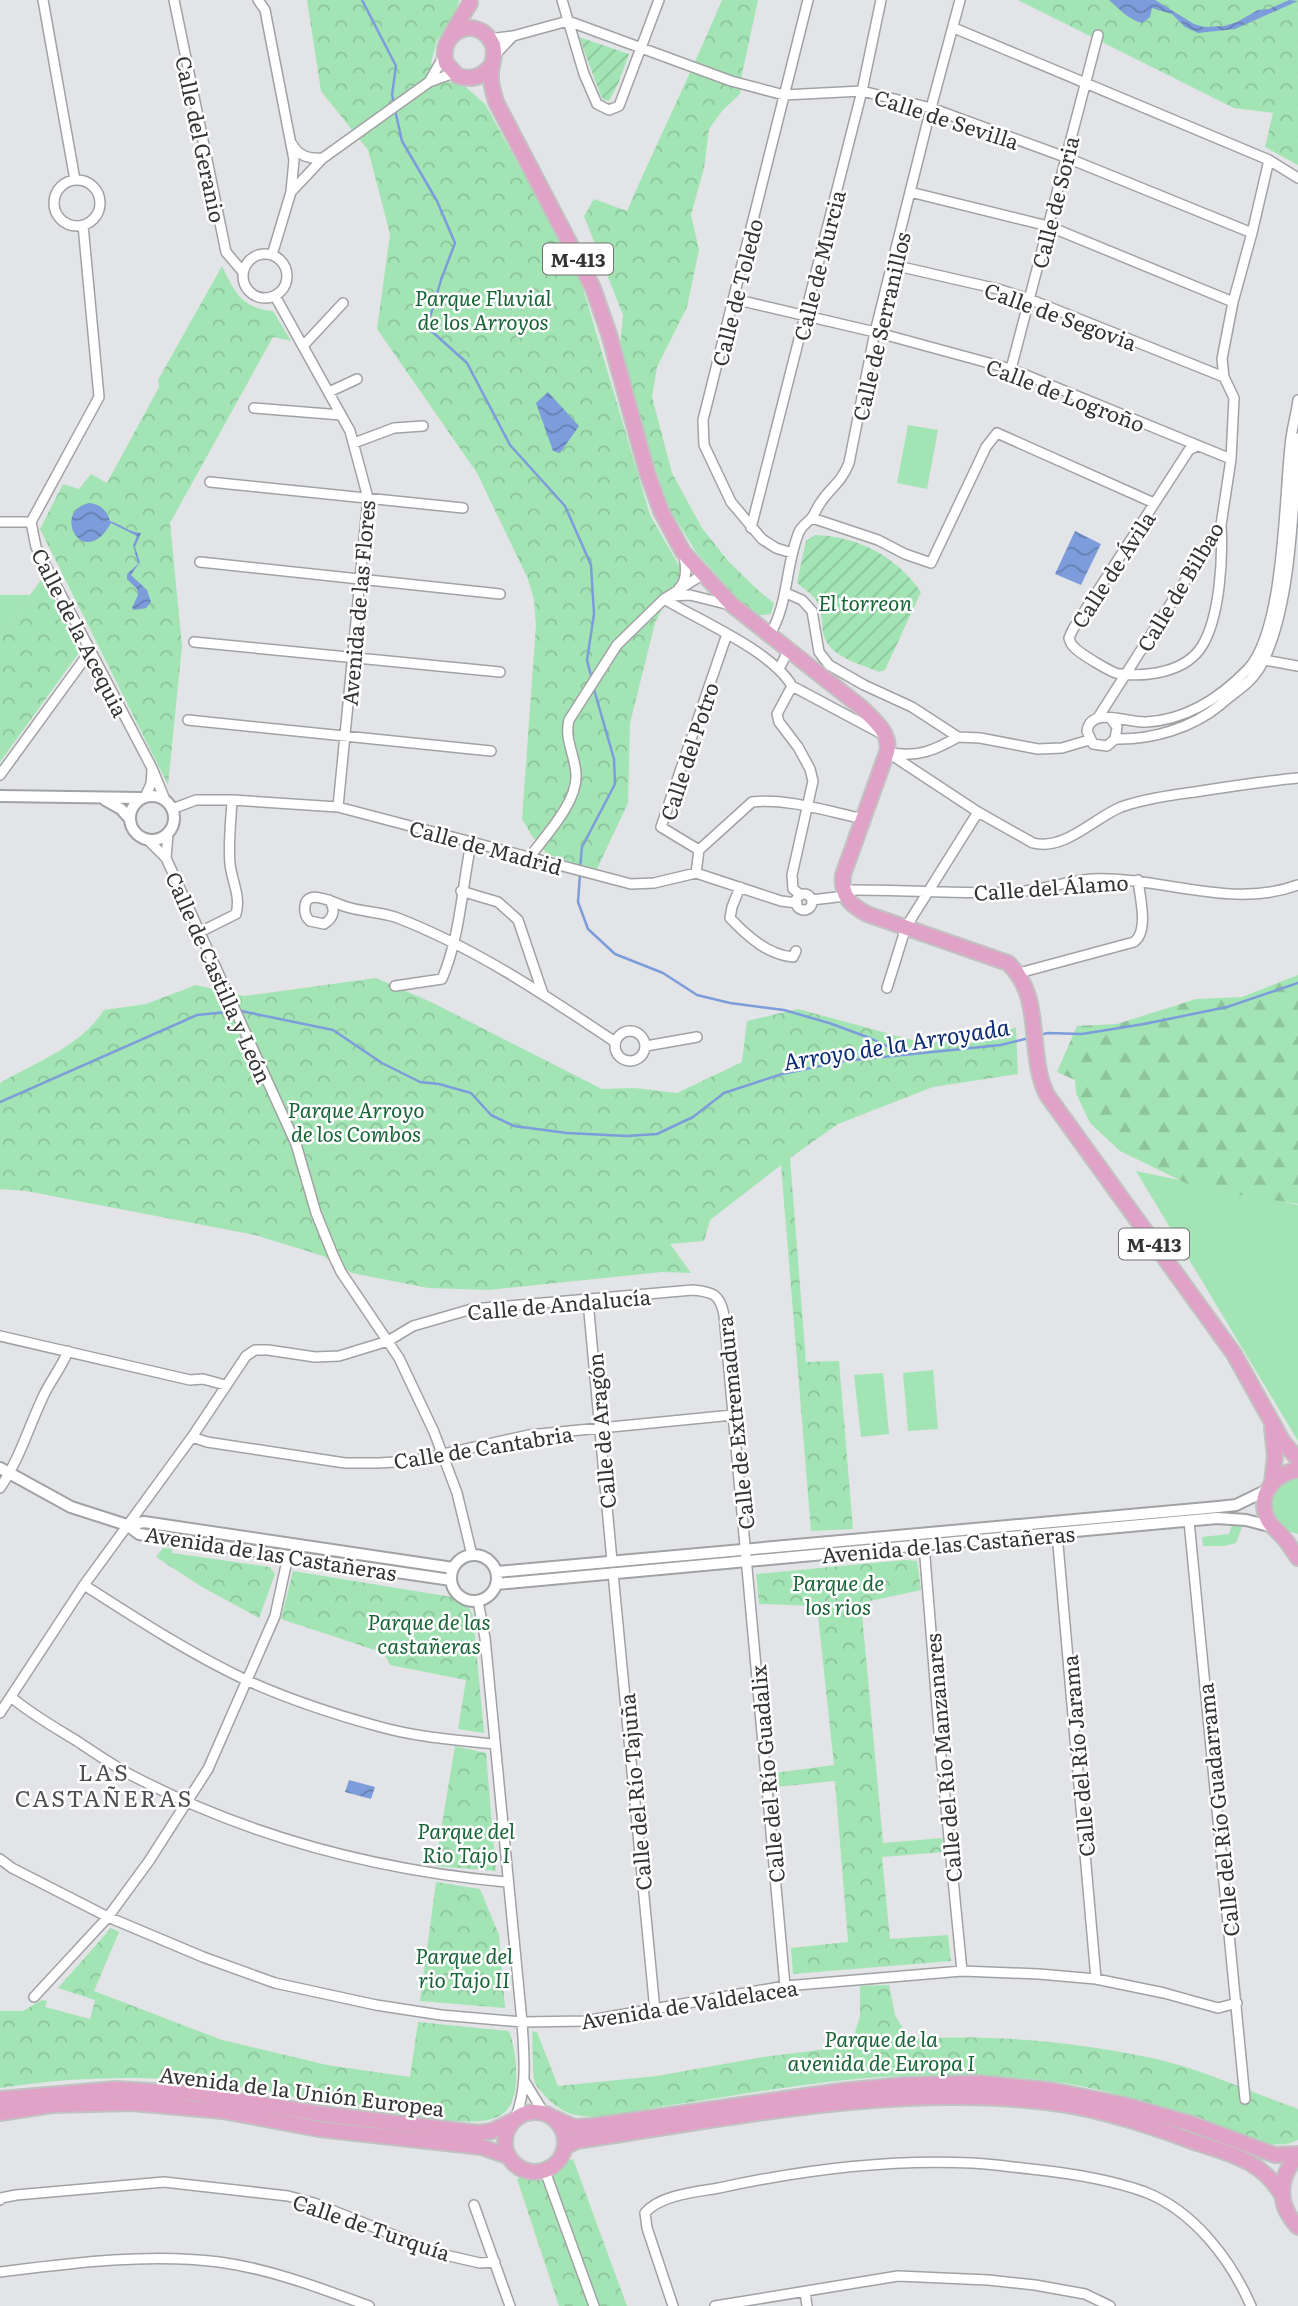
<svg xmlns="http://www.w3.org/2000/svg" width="1298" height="2306" font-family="Literata,serif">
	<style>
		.grass { fill: #a3e4b4 }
		.forest { fill: url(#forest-firs) }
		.park { fill: url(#park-crowns) }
		.garden { fill: url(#garden-furrows) }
		.water { fill: url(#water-waves) }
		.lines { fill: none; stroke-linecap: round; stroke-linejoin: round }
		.stream { stroke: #7c9cdb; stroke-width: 2.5 }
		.minor-casing { stroke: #a1a2a5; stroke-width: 12 }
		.tertiary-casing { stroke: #a1a2a5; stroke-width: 14 }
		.primary-casing { stroke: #c2c2c2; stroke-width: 18 }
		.minor { stroke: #fff; stroke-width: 9 }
		.tertiary { stroke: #fff; stroke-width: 10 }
		.primary { stroke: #e0a2c7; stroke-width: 14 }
		.labels { text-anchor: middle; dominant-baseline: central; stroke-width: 5; stroke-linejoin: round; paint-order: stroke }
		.shield { fill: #fff; stroke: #717172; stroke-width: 2 }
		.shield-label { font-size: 19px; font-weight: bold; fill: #343435 }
		.street-label { font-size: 21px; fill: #343435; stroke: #fff }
		.park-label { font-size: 21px; font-style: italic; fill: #186437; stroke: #fff }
		.water-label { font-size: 23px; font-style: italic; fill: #0a2a72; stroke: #fff }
		.neighbourhood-label { font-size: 23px; letter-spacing: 2px; fill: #4e4f52; stroke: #fff }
	</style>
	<defs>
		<pattern id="forest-firs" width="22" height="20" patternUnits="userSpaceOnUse" patternTransform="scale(1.75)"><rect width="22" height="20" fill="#a3e4b4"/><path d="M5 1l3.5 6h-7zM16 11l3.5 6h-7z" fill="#8dc49b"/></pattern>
		<pattern id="park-crowns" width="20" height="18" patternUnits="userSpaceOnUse" patternTransform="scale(1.75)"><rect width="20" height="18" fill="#a3e4b4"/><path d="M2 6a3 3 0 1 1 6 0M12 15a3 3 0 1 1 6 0" fill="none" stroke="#8dc49b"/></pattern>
		<pattern id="garden-furrows" width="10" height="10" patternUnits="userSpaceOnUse" patternTransform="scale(1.75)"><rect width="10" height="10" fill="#a3e4b4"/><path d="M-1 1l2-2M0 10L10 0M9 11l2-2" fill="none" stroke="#8dc49b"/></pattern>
		<pattern id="water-waves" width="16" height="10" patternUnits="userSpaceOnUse" patternTransform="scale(1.75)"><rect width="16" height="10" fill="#7c9cdb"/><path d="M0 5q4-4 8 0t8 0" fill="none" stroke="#6680b2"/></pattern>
	</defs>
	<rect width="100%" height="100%" fill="#e3e4e7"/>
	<path class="grass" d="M908,425L938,430L927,489L897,483Z
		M0,595H30L0,637Z
		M1136,1171L1298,1205V1441Z
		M933,1370L938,1429L908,1431L903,1373Z
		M883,1373L889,1434L861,1437L854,1375Z
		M1298,1476V1534L1281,1529L1270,1512L1272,1492L1278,1484Z
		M1232,1525L1242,1527L1236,1543L1224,1546H1203L1202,1537L1229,1534Z"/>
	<path class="forest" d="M1298,975V1204L1196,1188L1120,1151L1090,1123L1076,1093L1075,1080L1057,1072L1077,1026L1117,1024L1196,999L1242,997Z"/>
	<path class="park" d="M307,0H459L453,22L437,40L431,63L445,82H460L485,104L553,227L582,285L650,515L682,571L655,623L630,723L628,803L596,871L547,854L532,836L522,819L536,625L534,600L528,579L477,473L377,329L390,234L368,150L321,91Z
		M722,0H758L742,74L740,94L722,111L709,129L704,168L691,215L699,250L687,307L657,367L652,397L672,473L702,528L729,562L759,591L774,603L771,614L753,616L696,552L670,510L650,453L620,347L623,315L584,216L594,199L627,211C658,140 692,71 722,0Z
		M1018,0H1298V165L1265,147L1273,113L1234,108Z
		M222,266C235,292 241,308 273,311L291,341L273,337L170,523L182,646L168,785L40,529L63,484L79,489L91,474L107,483L159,387L158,380Z
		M43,577L81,650L0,762V637Z
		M376,978L431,1002L602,1089L635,1088L677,1093L742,1062L747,1021L798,1009L916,1041L979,1043L1016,1027L1018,1074L933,1087L838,1124L790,1158L806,1362L839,1361L853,1529L811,1531L781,1165L710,1220L704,1241L670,1244L691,1273L662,1272L489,1290L428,1288L352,1273L323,1256L255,1235L26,1191L0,1189V1083C36,1062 80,1047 104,1010L146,1004L196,985L244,996Z
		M163,1548L172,1549V1553L270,1567L275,1574L259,1618L202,1587L156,1557Z
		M905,1560L917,1561L921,1590L861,1603L883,1843L942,1838L944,1852L882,1857L890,1939L948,1935L951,1961L793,1974L791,1948L848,1942L835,1781L776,1787L774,1773L834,1765L817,1606L759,1604L756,1574Z
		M293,1571L464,1599L473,1615L484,1733L458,1729L466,1680L390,1665L384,1653L281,1619Z
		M455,1746L486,1753L496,1871L435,1866Z
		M436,1882L480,1889L499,1935L505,2008L420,2001Z
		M111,1928L119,1932L94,1991L222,2040L327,2065L410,2077L418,2022L509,2031C517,2052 523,2102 501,2115C479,2128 437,2118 412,2116C351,2111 293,2095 233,2086C156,2074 77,2076 0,2088V2011H23L42,2000L47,2001L45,2007L90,2019L95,2000L58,1988Z
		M889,1985L895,2015L909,2039C991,2034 1072,2041 1152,2058C1202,2069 1250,2092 1298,2109V2140C1270,2156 1227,2126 1198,2117C1156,2105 1114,2092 1070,2084C1014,2075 958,2074 901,2076C822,2079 744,2095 665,2106C637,2110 605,2121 576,2115C567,2114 555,2106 549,2100C545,2096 538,2088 535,2083C532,2076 533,2041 532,2031L537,2032L558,2086L657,2076L763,2057L851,2046L860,2016V1986Z
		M573,2159L627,2306H559L517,2179Z"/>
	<path class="garden" d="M579,37L629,54L618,84L609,101L604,100L601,96Z
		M815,535C858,536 897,557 921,592L885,670L879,672C859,663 827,657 823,632C822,622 822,610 816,600C811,592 803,590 797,582L806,541Z"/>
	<path class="water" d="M1109,0H1155L1194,24L1204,27L1224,26L1237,22L1258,10L1269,9L1289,0L1298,1L1235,29L1198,33L1185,27L1172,14L1152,8L1150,17L1142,23C1129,20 1118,8 1109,0Z
		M548,392L579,426L560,453L553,451L536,403Z
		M89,503C100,504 107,510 110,521C121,524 130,533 141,533L135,547L140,562L131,575L147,590L151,602L146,608L134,610L132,608L138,595L137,589L127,579V574L138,564L133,545L137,536L111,523C84,572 50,512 89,503Z
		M1075,531L1101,544L1081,585L1055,574Z
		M349,1780L375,1787L371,1799L345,1792Z"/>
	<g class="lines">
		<path class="stream" d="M362,0L396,66L392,95L394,103
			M395,110L402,141L437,201L455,243L441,280L427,327L467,363L510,445L565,506L591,565L594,614L587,660L592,680
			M580,868L582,847L615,784L614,759L593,686
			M580,875L578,902L588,929L615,954L663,973L697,995L730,1003L784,1010L829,1023L870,1038L903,1054
			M241,1011L333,1030L382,1063L420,1082L439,1084L471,1093L491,1115L514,1126L567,1133L627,1136L657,1134L693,1117L724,1093L782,1074L844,1061L1001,1045L1029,1038
			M1039,1035L1048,1033L1082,1034L1144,1024L1227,1007L1298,983
			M0,1102L197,1015L227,1012"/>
		<defs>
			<path id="minor" d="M43,0L75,180
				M174,0L226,252L243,272
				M258,0L265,10L294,160L291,192
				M562,0L584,74L597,104L609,110L619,106L659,0
				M954,28L1269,160L1298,178
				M489,39L513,36L568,21L731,81L784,95L862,91L931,108L1065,157L1252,233
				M494,56L513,36
				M429,82L444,56
				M292,144C299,157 310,159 323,158
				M54 203a23 23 0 1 1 46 0a23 23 0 1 1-46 0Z
				M910,192L1048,226L1233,302
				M83,225L99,397L31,522L36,547L152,768L165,800
				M243 276a22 22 0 1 1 44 0a22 22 0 1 1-44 0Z
				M272,255L291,192L323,158L429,82L454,73
				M893,265L998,289L1029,299L1224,377
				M275,296L350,431L368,498L338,807
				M734,299L875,332L1011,369L1231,459
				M303,346L343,303
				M1011,369L1098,35
				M329,392L357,379
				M254,408L341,415
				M354,443L394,428L423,426
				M1197,446L1189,450L1073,629L1069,638C1070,641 1071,645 1074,647C1079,653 1113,674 1120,674C1148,677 1186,672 1202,646C1220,617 1223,558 1221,525
				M210,482L463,508
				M812,518L878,540L905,554L931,563L986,447L997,433L1154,503
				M0,522H31
				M751,528L862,91L881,0
				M792,553L776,548L762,539L731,502L704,445L703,420L808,0
				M200,562L500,594
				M679,588C688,580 686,566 684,556
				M786,593L802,600L812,611L819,652L829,665L864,685L912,707L958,737L980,738L1038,749L1062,748L1089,740
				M671,596L690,595L730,605
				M664,599C700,621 772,651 792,686L882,734
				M769,636C789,604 785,566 799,532C802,525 809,522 813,516C816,511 818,506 821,502C832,486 841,483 849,463L875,332L931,108L960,0
				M194,642L500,672
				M1259,659L1298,666
				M779,669L788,651
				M792,686L777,714L779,722L798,747L810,769L813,781L792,875L793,889L801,895
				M1099,716L1221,525L1231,459L1234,398L1224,377L1222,359L1233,302L1252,233L1269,160
				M1111,719L1117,727L1115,739L1107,746L1093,744L1087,731C1091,706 1127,723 1146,722C1186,720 1221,697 1248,669C1284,630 1284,501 1290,447C1291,431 1296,416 1298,400
				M188,720L491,751
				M1115,739C1152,740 1192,728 1220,705C1233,693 1250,684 1259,669C1292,613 1293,503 1298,438
				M887,752L978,812L1033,843C1065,851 1094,818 1121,807C1147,798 1174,795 1201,791C1233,786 1266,781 1298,778
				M890,753C919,757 933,751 958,737
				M0,775L91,650
				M145,797L151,784L152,770
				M172,809L196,800H232L338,807L631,884L654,883L696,873L781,901L797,903
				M148,840L166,858L296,1144L316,1213L333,1255L341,1272L399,1358L434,1432L457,1493L472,1555
				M699,850L661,827L727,634
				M166,858L168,833
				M529,858C545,836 578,802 576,774C575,755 564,739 569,720L617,645L664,599L702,575
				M696,873L699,850L752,802C789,798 829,812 865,819
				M740,887L732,907L730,918C747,936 768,955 793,957L796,951
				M843,890C900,889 957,895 1014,892C1040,891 1066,881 1092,879C1162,876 1230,910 1298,885
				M461,891L498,902L518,920L543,994
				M796 902a8 8 0 1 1 16 0a8 8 0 1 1-16 0Z
				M329,900C336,909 334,918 324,924L310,921C307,918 306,917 305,912C302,883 337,905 347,907C363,912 380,912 395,917C474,947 545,995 615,1042
				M812,900L845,896
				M200,932L236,914C241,896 232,882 230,864C228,843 231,821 232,800
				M1019,973L1134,942C1149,931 1140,898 1138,880
				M395,986L442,979C460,937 462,888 471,843
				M887,988L906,927L978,812
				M615 1046a15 15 0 1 1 30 0a15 15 0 1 1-30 0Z
				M646,1046L697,1037
				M588,1301L612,1561
				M0,1336L190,1380L203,1379L225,1385
				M192,1437L207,1442L345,1463H378L412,1461L529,1435L733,1415
				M0,1488C19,1460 28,1429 42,1399C49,1382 61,1369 68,1351
				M1189,1521L1245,2099
				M1057,1533L1096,1979
				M924,1545L941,1756L962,1971
				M613,1573L655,2011
				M84,1585C137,1619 189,1653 246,1680C288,1699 333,1714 377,1726C415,1737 455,1740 494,1744
				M478,1601L485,1638L522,2022C524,2056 528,2087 515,2119
				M11,1697C31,1714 54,1727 77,1741C95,1753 112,1765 131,1775C247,1836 376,1870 506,1882
				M0,1713L84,1585L192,1437L246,1356L255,1350H268L315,1357L339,1356L388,1341L413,1326L472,1309L693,1290C713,1292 720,1294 724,1315L785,1986
				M0,1859L12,1868L108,1917L203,1957L275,1983L376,2005L441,2015L522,2022L585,2021L785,1986L962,1971L1039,1974L1096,1979L1164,1993L1218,2008L1237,2003
				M34,1997L108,1917L149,1861L208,1769L275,1616L288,1556
				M525,2082L544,2113
				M545,2171L594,2306
				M0,2200L1,2198L16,2195L164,2182L288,2196L314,2203L441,2254L480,2263L495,2262
				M474,2205L510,2306
				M0,2272C72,2263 147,2253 219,2262C271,2269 320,2288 369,2306
				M805,2292L807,2306
				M673,2306L647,2228L645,2213C660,2195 696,2192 719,2188C801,2170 889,2159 972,2163C992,2164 1011,2167 1031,2169C1069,2173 1109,2179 1145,2192C1194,2211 1231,2260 1251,2306
				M715,2306L898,2276L988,2280L1035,2285L1085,2294L1110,2306"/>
			<path id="tertiary" d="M130 818a22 22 0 1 1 44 0a22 22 0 1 1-44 0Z
				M0,796L141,798
				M105,800L121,809L129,818
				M0,1468L71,1507L127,1525L139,1534L451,1580
				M127,1525L144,1522L453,1568
				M451 1578a23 23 0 1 1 46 0a23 23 0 1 1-46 0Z
				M497,1572L1218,1507L1236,1505L1267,1490
				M496,1584L1217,1518L1246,1520L1273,1527"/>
			<path id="primary" d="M451,35L470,3
				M492,64C484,76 473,81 458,76L446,63C437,31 478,14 492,43C497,54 491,63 491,75C490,84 494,93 496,102L593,288L609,334L647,472L661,511L683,552L732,605L862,708C874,720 891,733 887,752L843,875C841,896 850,905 867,914L1008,963C1045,997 1026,1053 1047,1095L1234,1354L1283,1442L1298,1459
				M1272,1428L1275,1456L1272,1482
				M1298,1470C1275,1473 1257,1494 1267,1518C1270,1526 1276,1529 1281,1535C1288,1542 1293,1551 1298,1558
				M0,2099L116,2089L201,2094L316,2113L479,2133L492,2131L513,2121
				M505 2142a30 30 0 1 1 60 0a30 30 0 1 1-60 0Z
				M0,2113L52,2105L132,2103L223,2111L319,2129L482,2147L507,2156
				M554,2118L574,2127L592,2126L841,2091L903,2085L978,2083L1050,2090L1125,2105L1192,2124L1275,2155L1298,2154
				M565,2147L576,2141C731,2118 890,2084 1046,2102C1092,2107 1146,2124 1189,2140C1228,2154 1260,2158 1282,2195
				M1298,2156C1277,2178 1277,2205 1298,2227"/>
		</defs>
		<use href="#minor" class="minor-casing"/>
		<use href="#tertiary" class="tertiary-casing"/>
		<use href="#primary" class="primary-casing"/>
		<use href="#minor" class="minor"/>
		<use href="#tertiary" class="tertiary"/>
		<use href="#primary" class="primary"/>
	</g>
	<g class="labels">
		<g class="shield">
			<rect x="543" y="243.5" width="70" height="31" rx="5"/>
			<rect x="1119" y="1228.5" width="70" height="31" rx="5"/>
		</g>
		<g class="shield-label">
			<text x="578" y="259">M-413</text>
			<text x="1154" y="1244">M-413</text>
		</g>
		<g class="street-label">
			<text transform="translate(947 118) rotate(18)">Calle de Sevilla</text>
			<text transform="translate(202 139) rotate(78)">Calle del Geranio</text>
			<text transform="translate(1054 202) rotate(-76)">Calle de Soria</text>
			<text transform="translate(818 265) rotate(-76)">Calle de Murcia</text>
			<text transform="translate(736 292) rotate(-76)">Calle de Toledo</text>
			<text transform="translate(1061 315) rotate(20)">Calle de Segovia</text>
			<text transform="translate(880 326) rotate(-77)">Calle de Serranillos</text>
			<text transform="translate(1066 394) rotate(21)">Calle de Logroño</text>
			<text transform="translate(1112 569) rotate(-57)">Calle de Ávila</text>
			<text transform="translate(1179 586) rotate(-59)">Calle de Bilbao</text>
			<text transform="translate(357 603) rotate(-85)">Avenida de las Flores</text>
			<text transform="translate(81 632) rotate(63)">Calle de la Acequia</text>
			<text transform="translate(688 751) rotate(-72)">Calle del Potro</text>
			<text transform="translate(486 846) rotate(15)">Calle de Madrid</text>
			<text transform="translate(1051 886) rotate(-4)">Calle del Álamo</text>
			<text transform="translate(220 977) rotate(66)">Calle de Castilla y León</text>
			<text transform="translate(559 1303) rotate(-5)">Calle de Andalucía</text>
			<text transform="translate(734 1423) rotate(-96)">Calle de Extremadura</text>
			<text transform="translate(600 1431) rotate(-95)">Calle de Aragón</text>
			<text transform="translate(483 1446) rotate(-9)">Calle de Cantabria</text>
			<text transform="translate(948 1543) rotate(-5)">Avenida de las Castañeras</text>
			<text transform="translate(271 1552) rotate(9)">Avenida de las Castañeras</text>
			<text transform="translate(1077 1756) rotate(-95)">Calle del Río Jarama</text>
			<text transform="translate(942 1758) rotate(-95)">Calle del Río Manzanares</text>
			<text transform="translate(766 1774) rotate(-95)">Calle del Río Guadalix</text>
			<text transform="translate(634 1792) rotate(-95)">Calle del Río Tajuña</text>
			<text transform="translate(1217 1810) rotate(-96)">Calle del Río Guadarrama</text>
			<text transform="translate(689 2003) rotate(-9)">Avenida de Valdelacea</text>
			<text transform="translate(302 2090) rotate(7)">Avenida de la Unión Europea</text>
			<text transform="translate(372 2226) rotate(19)">Calle de Turquía</text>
		</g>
		<g class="park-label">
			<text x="483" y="296">Parque Fluvial<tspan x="483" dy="24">de los Arroyos</tspan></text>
			<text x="865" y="601">El torreon</text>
			<text x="356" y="1108">Parque Arroyo<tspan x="356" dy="24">de los Combos</tspan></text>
			<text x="838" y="1581">Parque de<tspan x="838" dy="24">los rios</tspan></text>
			<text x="429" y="1620">Parque de las<tspan x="429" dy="24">castañeras</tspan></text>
			<text x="466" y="1829">Parque del<tspan x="466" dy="24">Rio Tajo I</tspan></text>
			<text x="464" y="1954">Parque del<tspan x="464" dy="24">rio Tajo II</tspan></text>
			<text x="881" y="2037">Parque de la<tspan x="881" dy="24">avenida de Europa I</tspan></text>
		</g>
		<g class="water-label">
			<text transform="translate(896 1043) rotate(-9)">Arroyo de la Arroyada</text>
		</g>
		<g class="neighbourhood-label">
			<text x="104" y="1771">LAS<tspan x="104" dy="26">CASTAÑERAS</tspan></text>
		</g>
	</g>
</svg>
